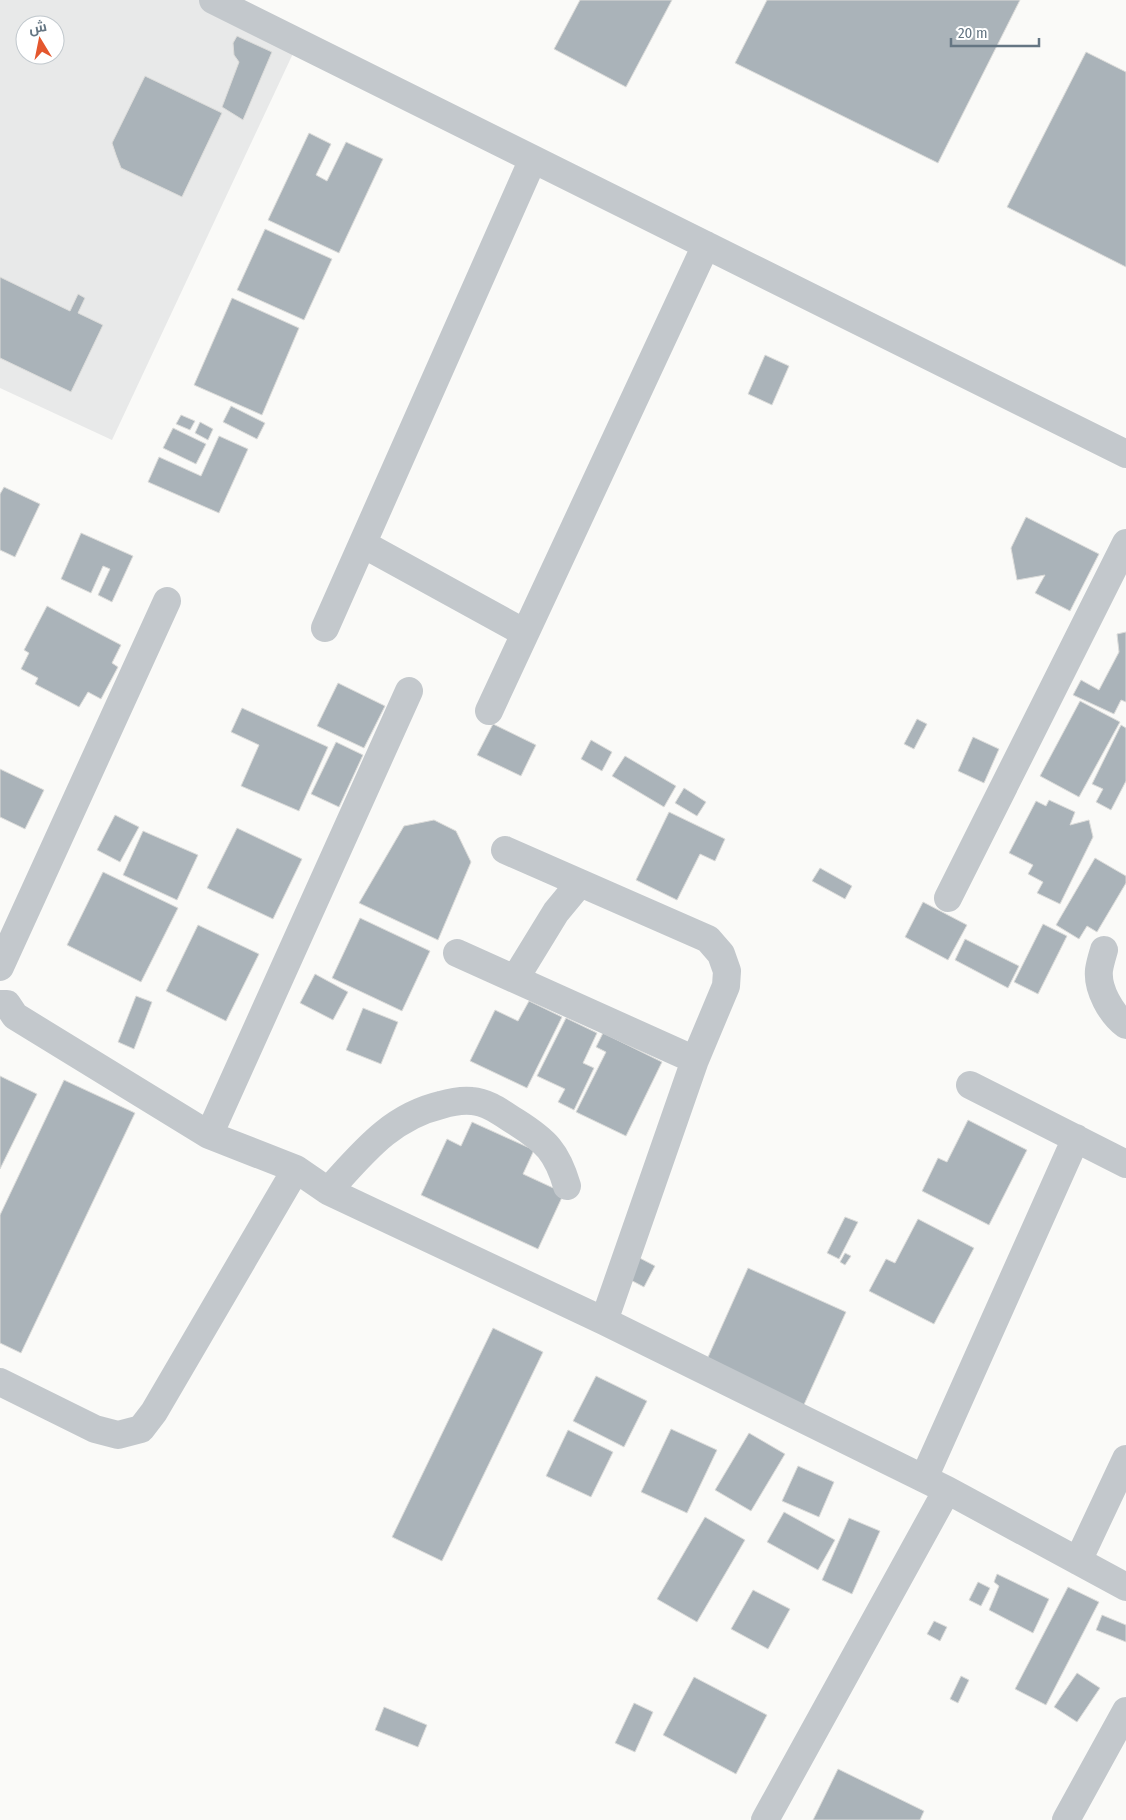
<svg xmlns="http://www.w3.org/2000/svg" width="1126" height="1820" font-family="'Fira Sans Condensed',Cairo,sans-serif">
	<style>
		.built { fill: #e8e9e9; fill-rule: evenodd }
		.building { fill: #aab3b9; stroke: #dcdcda }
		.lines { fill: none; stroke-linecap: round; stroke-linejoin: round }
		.minor { stroke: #c3c8cc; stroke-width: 28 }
	</style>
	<rect width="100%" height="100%" fill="#fafaf8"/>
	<path class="built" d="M0,0H199L297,45L112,440L0,388ZM25,25H55V55H25Z"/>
	<path class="building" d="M580,0H672L626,87L554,49Z
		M767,0H1020L938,163L735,63Z
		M237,36L272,52L243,120L222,107L239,62L234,55L233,43Z
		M1086,52L1126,72V267L1007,207Z
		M145,76L222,113L182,197L121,168L116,155L112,143Z
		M309,133L331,144L316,175L327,181L346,142L383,159L339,253L268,220Z
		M265,229L332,259L304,320L237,290Z
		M0,277L70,311L78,294L85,298L78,313L103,325L71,392L0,358Z
		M232,298L299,328L262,415L194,385Z
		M765,355L789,366L772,405L748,394Z
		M231,406L265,423L257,439L223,422Z
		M181,415L195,421L190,430L176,424Z
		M200,422L213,429L208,440L195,433Z
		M173,428L206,444L196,464L163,448Z
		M219,436L248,449L219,513L148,482L159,457L201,476Z
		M4,487L40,504L15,557L0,550V494Z
		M1026,517L1099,554L1070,611L1035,593L1045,575L1017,580L1011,548Z
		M81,533L133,556L112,602L98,595L110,569L103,566L91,593L61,579Z
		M47,606L121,645L112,663L118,667L101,699L88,692L79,707L35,684L38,678L21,669L29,653L24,650Z
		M1126,632V702L1121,700L1114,714L1073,695L1081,680L1099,690L1119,652L1117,634Z
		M338,683L385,706L364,748L317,726Z
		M1080,701L1120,722L1079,797L1040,776Z
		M242,708L328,747L299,811L241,786L259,745L231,732Z
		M917,719L927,724L914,749L904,744Z
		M493,724L536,745L521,776L477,755Z
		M1121,725L1126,728V781L1111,810L1096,802L1103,789L1092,784Z
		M973,737L999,749L984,783L958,771Z
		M591,740L612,752L602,771L581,759Z
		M336,742L363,755L339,807L311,794Z
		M625,756L676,786L664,807L612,776Z
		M0,769L44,790L25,829L0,817Z
		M684,788L706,802L697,816L675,803Z
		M1049,800L1075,812L1070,825L1089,820L1093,837L1060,904L1037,893L1043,882L1028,874L1033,865L1009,853L1036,801L1046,806Z
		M669,812L725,839L715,861L700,854L677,900L636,880Z
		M115,815L139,827L120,862L97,850Z
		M434,820L456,831L471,862L438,940L359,903L404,826Z
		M237,828L302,859L273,919L207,888Z
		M143,831L198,855L177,900L123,875Z
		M1095,858L1126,876V883L1097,932L1087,926L1079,939L1056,925Z
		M820,868L852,886L845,899L812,881Z
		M103,872L178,908L141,982L67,945Z
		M923,902L967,925L948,960L905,937Z
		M360,918L430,951L402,1011L332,978Z
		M1043,924L1067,936L1038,994L1014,982Z
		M198,925L259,954L226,1021L166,991Z
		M965,939L1019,966L1008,988L955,960Z
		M315,974L348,992L333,1020L300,1003Z
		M136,996L152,1002L134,1049L118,1042Z
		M529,1001L562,1017L527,1088L470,1061L495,1010L518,1021Z
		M363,1008L398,1022L381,1064L346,1050Z
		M566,1018L597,1033L583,1063L594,1068L574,1110L558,1102L565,1089L537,1076Z
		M603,1033L662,1062L626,1136L576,1112L606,1052L596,1047Z
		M0,1076L37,1094L0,1169Z
		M64,1080L135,1113L21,1353L0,1343V1215Z
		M968,1120L1027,1150L989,1225L922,1191L938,1158L947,1162Z
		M472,1122L534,1150L523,1174L564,1193L538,1249L421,1195L447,1139L461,1146Z
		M845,1217L858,1222L839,1259L827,1253Z
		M918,1219L974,1248L934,1324L869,1291L886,1259L895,1263Z
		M845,1253L851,1256L845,1265L840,1262Z
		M632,1254L655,1266L644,1287L621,1275Z
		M748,1268L846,1312L802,1409L704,1366Z
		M493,1328L543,1352L442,1561L392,1537Z
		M596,1376L647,1401L624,1447L573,1421Z
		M671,1429L717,1450L687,1513L641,1492Z
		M568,1430L613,1452L591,1497L546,1476Z
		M749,1433L785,1454L751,1511L715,1490Z
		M798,1466L834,1482L819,1517L782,1501Z
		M784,1512L835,1540L818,1570L767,1542Z
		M705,1517L745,1540L697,1622L657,1599Z
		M849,1518L880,1531L852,1594L822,1580Z
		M997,1574L1049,1599L1033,1633L989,1610L999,1586L994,1582Z
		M978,1582L990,1588L981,1606L969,1600Z
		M1068,1587L1099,1602L1046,1705L1015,1689Z
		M753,1590L790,1609L768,1649L731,1629Z
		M1102,1615L1126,1625V1642L1096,1630Z
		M934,1621L947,1627L940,1641L927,1634Z
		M1077,1673L1100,1688L1077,1722L1054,1707Z
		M961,1676L969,1680L958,1703L950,1699Z
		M694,1677L767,1715L736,1774L663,1735Z
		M634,1703L653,1712L635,1752L615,1743Z
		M384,1707L427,1725L418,1747L375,1730Z
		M838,1769L924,1811L920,1820H813Z"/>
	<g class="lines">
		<path class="minor" d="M213,0L1126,454
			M363,544L525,633
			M325,628L533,159
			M489,711L706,245
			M505,850L708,939L721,954L727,971L726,986L695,1060L604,1321
			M948,898L1126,543
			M1104,950C1102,957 1100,963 1099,970C1097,989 1111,1014 1126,1025
			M457,953L695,1060
			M0,967L167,601
			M515,979L556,912L580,883
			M0,1004H7L15,1016L209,1135L296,1169L328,1191L604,1321L947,1490L1126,1587
			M970,1085L1126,1164
			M209,1135L409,691
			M328,1191C362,1154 390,1117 441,1105C451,1102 462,1100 472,1101C488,1102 503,1114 516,1122C546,1141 557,1152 567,1186
			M0,1382L95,1429L118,1435L141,1429L154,1412L296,1169
			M924,1478L1076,1138
			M1078,1561L1126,1459
			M765,1820L947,1490
			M1066,1820L1126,1711"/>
	</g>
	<g transform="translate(40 40) rotate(350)"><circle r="24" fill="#ffffff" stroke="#c1c8cd"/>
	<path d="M0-4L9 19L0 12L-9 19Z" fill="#e4572e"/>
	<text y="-8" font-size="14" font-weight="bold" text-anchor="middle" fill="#657683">ش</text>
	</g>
	<path d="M951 38v8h88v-8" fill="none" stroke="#657683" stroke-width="2.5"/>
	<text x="958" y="38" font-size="15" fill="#657683" stroke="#ffffff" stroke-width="4" paint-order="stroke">20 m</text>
</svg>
